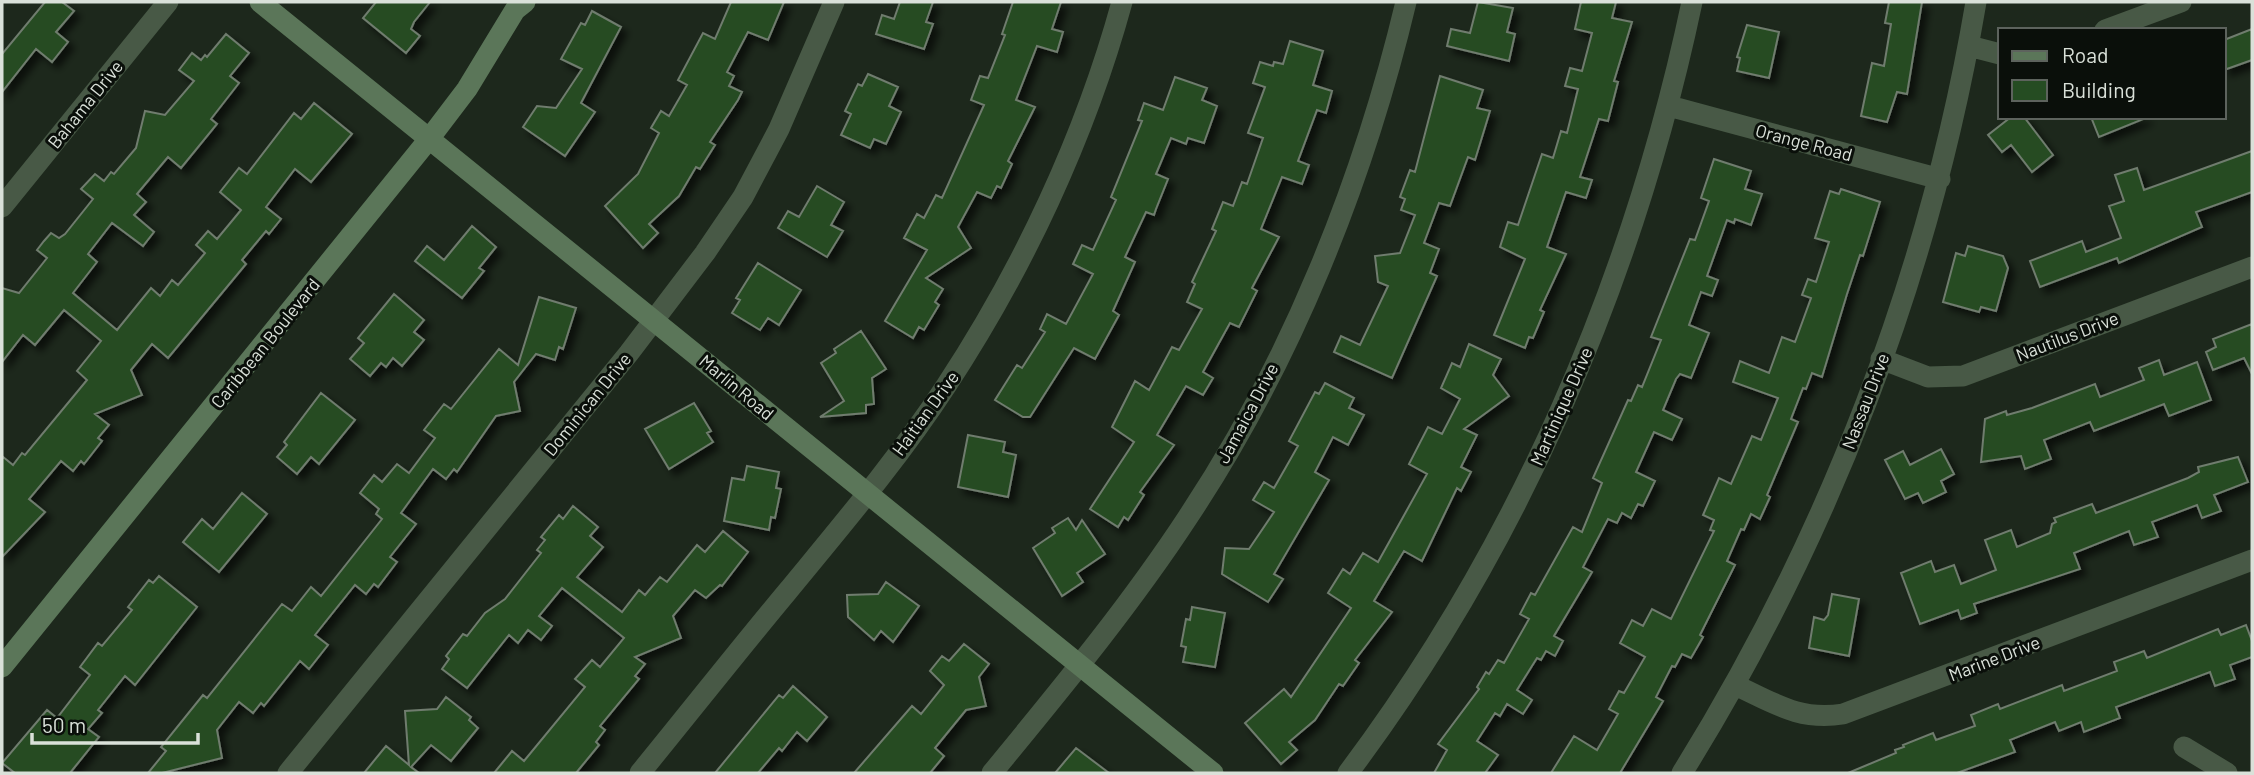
<svg xmlns="http://www.w3.org/2000/svg" width="2254" height="775" font-family="Barlow,sans-serif">
	<style>
		.building { fill: #254c22; stroke: #6f7c6e; stroke-width: 2; filter: url(#shadow) }
		.lines { fill: none; stroke-linecap: round; stroke-linejoin: round }
		.street { stroke: #485946; stroke-width: 21 }
		.secondary { stroke: #5b7659; stroke-width: 21 }
		.labels { text-anchor: middle; dominant-baseline: central; stroke-width: 6; stroke-linejoin: round; paint-order: stroke }
		.street-label { font-size: 18px; fill: #dae1d9; stroke: #0a0f0a }
	</style>
	<defs>
		<filter id="shadow"><feDropShadow dx="6" dy="6" stdDeviation="3.5" flood-color="#0009"/></filter>
	</defs>
	<rect width="100%" height="100%" fill="#1d281c"/>
	<path class="building" d="M45,2H62L74,11L56,32L68,42L52,62L36,49L2,92V54Z
		M376,2H430L414,22L411,29L420,36L406,53L363,18Z
		M731,2H784L768,40L748,32L727,72L734,76L729,86L742,92L738,100L710,142L715,145L700,169L696,167L679,196L649,224L658,233L643,248L605,206L638,174L659,133L651,128L661,111L669,116L687,85L678,80L703,33L715,39Z
		M900,2H933L926,22L933,24L924,49L876,34L882,15L894,19Z
		M1013,2H1061L1052,29L1063,32L1057,52L1037,46L1016,100L1035,107L1008,161L1012,164L1001,188L997,186L991,198L977,192L958,227L971,248L926,278L943,289L935,302L939,305L924,330L919,327L913,338L885,321L927,250L904,238L917,214L924,218L936,195L942,198L984,105L971,100L980,76L988,78L1005,35L1002,34Z
		M1478,2L1513,8L1507,32L1515,34L1509,61L1447,46L1451,29L1470,33Z
		M1581,2H1616L1612,18L1632,22L1614,81L1618,82L1608,121L1599,119L1580,177L1592,180L1586,198L1566,192L1547,247L1566,254L1540,310L1544,312L1533,338L1529,337L1525,348L1494,335L1525,259L1500,247L1508,222L1518,225L1542,154L1553,158L1561,131L1567,133L1578,89L1565,86L1570,68L1582,71L1592,33L1575,29Z
		M1889,2H1922L1907,94L1897,92L1887,122L1861,116L1872,63L1884,66L1891,24L1885,23Z
		M592,11L621,27L581,103L595,112L565,156L523,127L537,106L556,108L582,69L561,59L581,23L585,25Z
		M1747,25L1779,32L1769,78L1737,71L1740,58L1737,57Z
		M2252,29V60L2224,70V40Z
		M226,34L249,53L230,76L239,83L211,119L217,124L181,168L168,157L137,194L146,202L134,215L154,232L143,246L112,223L88,254L97,262L73,293L117,330L151,288L160,296L172,280L178,285L205,253L196,245L208,231L217,239L241,210L220,192L239,168L247,174L294,113L301,119L314,103L352,134L311,182L295,169L266,207L281,219L269,234L266,231L242,260L246,264L168,358L152,344L131,370L142,395L95,414L109,425L98,438L102,441L84,464L81,461L73,471L61,461L29,499L45,512L2,557V456L13,465L22,453L25,455L87,380L77,371L101,341L64,310L35,345L23,335L2,362V288L19,293L47,258L37,250L44,241L51,233L59,238L65,234L93,199L81,189L95,174L104,181L111,172L114,174L136,148L145,111L165,115L194,81L179,70L192,53L201,60L205,55L207,57Z
		M1290,41L1323,51L1313,85L1332,91L1326,113L1317,110L1298,161L1309,165L1302,184L1282,177L1261,229L1279,237L1252,288L1257,291L1239,327L1230,323L1203,372L1213,378L1203,395L1186,386L1157,435L1174,445L1140,492L1144,495L1128,520L1124,517L1118,527L1090,509L1134,442L1112,427L1135,381L1149,390L1172,347L1179,350L1202,309L1187,302L1195,284L1192,282L1216,231L1212,229L1223,202L1233,206L1242,182L1247,184L1263,138L1248,133L1265,87L1253,83L1260,62L1273,66L1274,62L1283,64Z
		M868,74L898,87L889,106L901,112L886,144L874,139L870,148L841,135L851,114L845,111L858,84L862,86Z
		M1440,76L1483,90L1477,108L1490,111L1475,160L1468,157L1450,206L1439,203L1424,243L1439,249L1430,273L1437,276L1392,378L1334,352L1341,336L1360,345L1388,286L1378,282L1375,256L1400,253L1415,215L1401,210L1405,199L1400,197L1410,170L1415,172Z
		M1175,77L1207,88L1202,100L1217,106L1204,143L1188,138L1186,144L1171,138L1156,174L1168,179L1156,209L1154,215L1146,212L1125,257L1135,262L1113,311L1119,315L1095,359L1074,348L1030,417H1023L995,400L1017,365L1022,368L1045,332L1040,329L1047,314L1066,324L1093,274L1073,264L1082,245L1093,250L1116,200L1111,197L1142,121L1138,120L1144,103L1163,110Z
		M2011,117H2024L2053,155L2032,172L2011,145L2002,152L1988,135Z
		M2091,117H2145L2146,118L2099,137Z
		M2252,151V192L2196,212L2202,227L2119,263L2117,258L2040,287L2030,261L2082,241L2086,252L2121,238L2109,206L2124,201L2115,175L2137,168L2144,190Z
		M1714,159L1751,171L1745,189L1762,194L1751,225L1735,219L1734,223L1727,220L1707,276L1718,280L1712,296L1701,292L1689,325L1709,333L1691,378L1680,374L1676,379L1663,410L1682,419L1672,440L1654,432L1636,472L1655,481L1643,506L1638,504L1631,518L1622,513L1617,523L1608,519L1583,567L1592,572L1554,636L1563,641L1555,656L1546,651L1541,660L1537,658L1517,690L1532,700L1523,714L1507,704L1500,716L1495,713L1477,741L1498,755L1485,773H1434L1447,750L1438,744L1479,689L1477,687L1486,672L1489,674L1498,660L1504,663L1529,619L1520,614L1531,593L1535,595L1573,527L1582,532L1602,483L1593,478L1628,400L1631,401L1638,385L1642,387L1661,340L1651,337L1690,239L1695,240L1709,201L1701,198Z
		M817,186L844,202L831,225L843,231L827,257L778,228L788,211L799,217Z
		M1841,189L1880,202L1863,256L1860,255L1847,294L1822,377L1812,373L1806,389L1803,388L1791,419L1798,422L1767,495L1770,497L1760,519L1751,514L1744,530L1741,529L1727,561L1735,565L1700,635L1703,637L1691,658L1682,654L1675,667L1672,666L1656,697L1663,701L1620,773H1551L1574,736L1597,750L1618,714L1609,709L1619,691L1624,693L1645,657L1620,643L1632,620L1643,626L1652,609L1671,619L1714,531L1710,530L1714,520L1703,515L1719,478L1731,484L1752,436L1761,440L1778,398L1733,382L1740,361L1769,373L1782,337L1795,342L1811,298L1802,295L1808,279L1816,282L1829,242L1815,238L1830,191L1839,194Z
		M472,226L496,247L479,268L484,271L462,298L415,261L427,246L444,260Z
		M1968,246L2003,256L2008,268L1996,311L1981,307L1979,312L1943,302L1956,253L1965,256Z
		M758,263L801,290L779,325L768,318L760,330L732,313L740,300L736,298Z
		M394,294L424,320L414,332L424,340L402,366L393,358L386,367L381,363L370,376L350,359L364,343L358,338Z
		M539,297L576,308L563,349L559,347L555,360L536,354L514,382L520,411L496,416L457,472L454,469L446,479L433,469L401,513L416,524L390,557L397,562L378,587L374,584L366,594L355,585L315,635L328,645L309,669L300,661L264,706L261,703L253,713L239,702L217,730L222,758L162,773H148L166,751L161,747L203,695L207,698L282,604L292,611L311,587L321,596L382,519L376,514L379,509L360,493L374,475L382,482L397,464L409,473L435,438L424,430L444,404L451,409L499,349L518,365Z
		M2252,324V374L2244,358L2213,370L2206,352L2216,347L2213,339Z
		M861,331L886,369L872,378L874,404L866,405V413L820,417L844,401L821,363L836,353L834,349Z
		M1469,344L1501,359L1493,375L1509,396L1464,429L1477,435L1461,467L1471,472L1461,491L1457,488L1422,561L1404,551L1374,601L1392,612L1355,660L1359,663L1343,686L1339,684L1315,720L1289,742L1297,750L1281,764L1245,723L1284,689L1291,697L1351,608L1328,593L1343,569L1350,574L1363,553L1378,562L1427,474L1409,464L1428,427L1442,434L1460,399L1441,388L1452,363L1460,367Z
		M2159,360L2164,375L2197,362L2211,400L2169,416L2164,404L2094,431L2090,422L2044,440L2051,459L2025,469L2021,456L1981,462L1985,419L2006,411L2007,415L2032,408L2095,384L2100,397L2144,380L2139,368Z
		M1325,383L1354,398L1349,408L1364,415L1348,445L1333,437L1315,472L1329,480L1274,574L1283,579L1268,602L1222,574L1225,548L1249,549L1274,512L1253,500L1264,482L1274,488L1298,446L1289,441L1315,392L1319,394Z
		M321,393L355,420L319,464L311,457L297,474L277,457L287,445L284,442Z
		M694,403L711,431L707,433L713,442L669,469L645,429Z
		M968,435L1005,442L1003,452L1016,455L1008,497L958,487Z
		M1941,449L1954,474L1941,481L1946,492L1923,503L1918,493L1905,499L1885,460L1903,451L1910,465Z
		M2238,457L2248,482L2214,495L2221,511L2202,518L2197,505L2152,522L2158,537L2134,545L2129,531L2074,553L2080,569L1974,604L1977,613L1961,619L1958,610L1920,624L1901,573L1931,561L1935,572L1954,565L1961,584L1996,570L1985,540L2011,530L2017,547L2050,533L2052,524L2056,522L2054,518L2092,504L2096,513L2188,478L2199,472L2198,467Z
		M747,466L779,472L776,488L781,489L775,518L771,517L769,530L724,521L732,478L744,480Z
		M242,493L267,514L219,572L183,542L202,519L213,529Z
		M573,506L598,527L590,536L603,547L577,577L622,612L639,590L645,595L660,577L667,582L697,545L705,552L723,531L748,552L722,586L720,585L706,598L695,590L673,616L681,638L635,657L645,664L635,676L639,679L600,726L605,730L596,742L599,745L576,773H494L512,751L524,761L585,687L575,679L592,660L600,667L624,638L562,588L539,616L552,626L541,640L528,630L518,643L509,635L467,688L442,669L449,659L446,656L463,634L467,636L485,613L505,599L541,553L537,550L545,540L541,537L559,515L563,519Z
		M1068,518L1076,530L1082,520L1105,554L1077,573L1083,582L1062,596L1033,548L1055,533L1052,528Z
		M159,576L197,607L135,685L125,676L98,710L102,713L88,729L99,737L70,773H15L2,763L47,710L57,718L90,675L80,667L98,643L102,646L132,610L128,607L149,580L153,583Z
		M886,582L919,606L893,642L881,631L874,640L848,617L847,595L878,594Z
		M1832,594L1859,599L1849,656L1809,648L1814,617L1824,620L1828,615Z
		M1192,607L1225,613L1215,667L1183,662L1186,647L1181,646L1186,619L1190,620Z
		M2246,625L2252,641V657L2230,665L2235,679L2215,686L2210,672L2116,707L2120,718L2084,732L2081,722L2059,731L2055,722L2010,740L2015,752L1957,773H1848L1896,753L1895,750L1904,747L1903,745L1933,733L1936,740L1975,726L1971,715L1998,704L2000,709L2062,685L2064,691L2117,671L2114,662L2144,651L2147,658L2218,629L2221,635Z
		M964,644L989,664L979,677L986,706L966,710L935,748L944,756L930,773H854L912,706L921,714L944,685L930,671L942,656L949,661Z
		M793,686L827,717L807,741L797,732L782,751L779,748L758,773H715L779,695L783,698Z
		M446,697L471,717L469,720L478,728L451,761L431,745L411,767L419,773H364L386,746L409,765L405,711L437,709Z
		M1076,748L1109,773H1055Z"/>
	<g class="lines">
		<path class="street" d="M2105,30L2181,2
			M1969,46L2000,54
			M1669,106L1940,179
			M2,207L168,2
			M1881,359L1928,377L1963,376L2252,267
			M1735,685C1774,703 1799,721 1843,714L2252,560
			M2184,747L2227,773
			M288,773L629,353L705,253L743,197L779,129L834,2
			M640,773C689,713 737,652 787,592C842,525 899,458 946,386C1023,269 1085,137 1122,2
			M992,773C1060,690 1129,607 1188,517C1291,362 1363,182 1406,2
			M1348,773C1519,545 1633,281 1692,2
			M1682,773C1828,539 1930,274 1976,2"/>
		<path class="secondary" d="M260,2L1213,773
			M2,667L429,139L467,89L515,10L525,2"/>
	</g>
	<g class="labels">
		<g class="street-label">
			<text transform="translate(85 104) rotate(-51)">Bahama Drive</text>
			<text transform="translate(1804 142) rotate(15)">Orange Road</text>
			<text transform="translate(2067 336) rotate(-21)">Nautilus Drive</text>
			<text transform="translate(265 343) rotate(-51)">Caribbean Boulevard</text>
			<text transform="translate(737 387) rotate(40)">Marlin Road</text>
			<text transform="translate(1865 401) rotate(-69)">Nassau Drive</text>
			<text transform="translate(587 404) rotate(-51)">Dominican Drive</text>
			<text transform="translate(1561 406) rotate(-66)">Martinique Drive</text>
			<text transform="translate(925 413) rotate(-54)">Haitian Drive</text>
			<text transform="translate(1247 413) rotate(-62)">Jamaica Drive</text>
			<text transform="translate(1994 658) rotate(-21)">Marine Drive</text>
		</g>
	</g>
	<rect width="2254" height="775" fill="none" stroke="#dae1d9" stroke-width="7"/>
	<rect x="1998" y="28" width="228" height="91" fill="#0a0f0a" stroke="#5d635d" stroke-width="2"/>
	<rect x="2012" y="51" width="35" height="10" fill="#5b7659" stroke="#5d635d" stroke-width="2"/>
	<text x="2062" y="63" font-size="21" fill="#dae1d9">Road</text>
	<rect x="2012" y="80" width="35" height="21" fill="#254c22" stroke="#5d635d" stroke-width="2"/>
	<text x="2062" y="98" font-size="21" fill="#dae1d9">Building</text>
	<path d="M32 733v10h166v-10" fill="none" stroke="#dae1d9" stroke-width="3.5"/>
	<text x="42" y="733" font-size="21" fill="#dae1d9" stroke="#0a0f0a" stroke-width="5" paint-order="stroke">50 m</text>
</svg>
